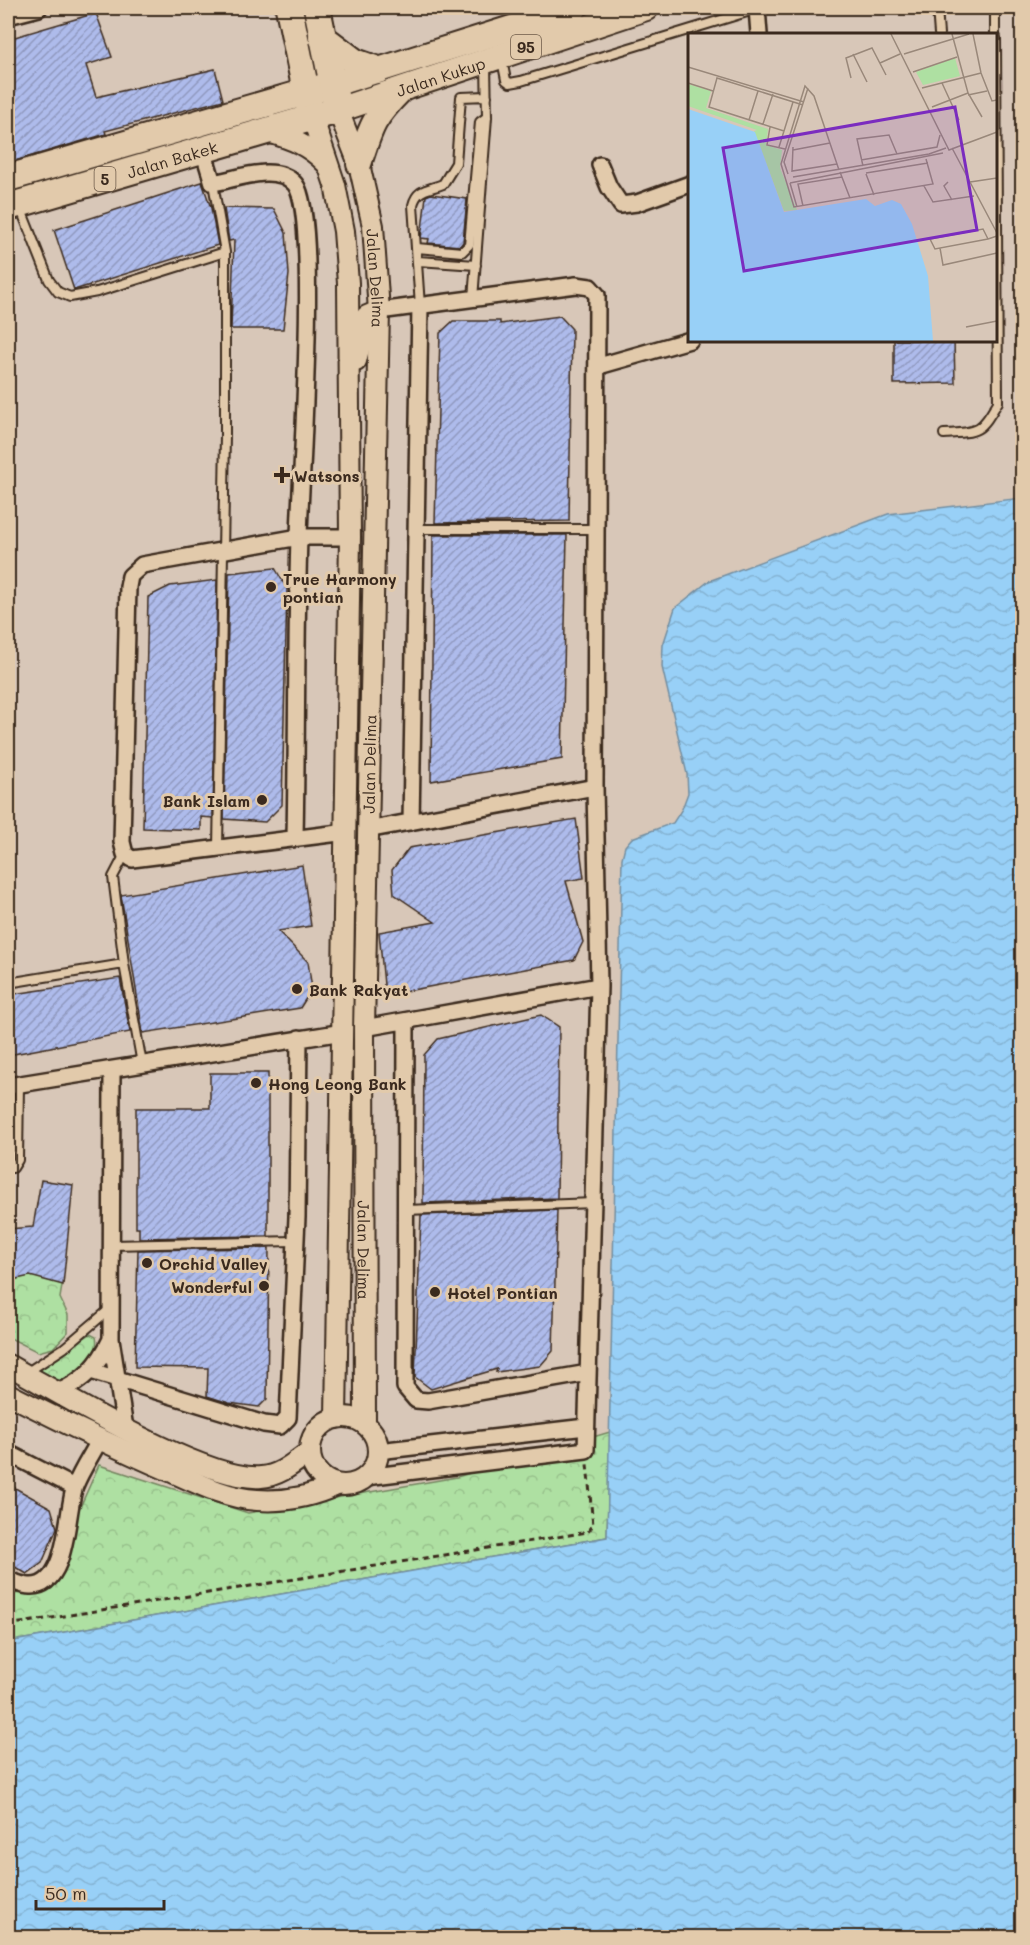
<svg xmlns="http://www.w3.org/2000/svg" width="1030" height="1945" font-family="Mali,sans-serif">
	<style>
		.forest { fill: url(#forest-crowns); stroke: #748560; stroke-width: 1.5 }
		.water { fill: url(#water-waves); stroke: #738ea0; stroke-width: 1.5 }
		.building { fill: url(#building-hatch); stroke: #3b2a1e; stroke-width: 1.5 }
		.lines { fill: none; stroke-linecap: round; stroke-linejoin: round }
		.service-casing { stroke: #3b2a1e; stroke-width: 12 }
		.minor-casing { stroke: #3b2a1e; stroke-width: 20 }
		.tertiary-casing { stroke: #3b2a1e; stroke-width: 24 }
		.primary-casing { stroke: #3b2a1e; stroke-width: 28 }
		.trunk-casing { stroke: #3b2a1e; stroke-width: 30 }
		.path { stroke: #3b2a1e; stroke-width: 3; stroke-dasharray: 6 4.5; stroke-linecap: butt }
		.service { stroke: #e2caab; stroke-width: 8 }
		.minor { stroke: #e2caab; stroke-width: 15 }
		.tertiary { stroke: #e2caab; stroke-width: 20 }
		.primary { stroke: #e2caab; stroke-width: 24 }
		.trunk { stroke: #e2caab; stroke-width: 26 }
		.poi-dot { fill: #3b2a1e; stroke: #e2caab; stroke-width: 2 }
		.labels { text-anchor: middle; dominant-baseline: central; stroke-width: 6; stroke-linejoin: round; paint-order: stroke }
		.shield { fill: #e2caab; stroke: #6d5a48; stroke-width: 1.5 }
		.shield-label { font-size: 15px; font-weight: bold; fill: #3b2a1e }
		.street-label { font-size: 16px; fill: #3b2a1e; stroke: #e2caab }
		.poi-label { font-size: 16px; font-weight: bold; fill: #3b2a1e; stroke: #e2caab; text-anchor: start }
		.inset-road { fill: none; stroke: #99887a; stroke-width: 1.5 }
		.view { fill: #7b2cbf; fill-opacity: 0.15; stroke: #7b2cbf; stroke-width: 3 }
		.inset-edge { fill: none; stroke: #3b2a1e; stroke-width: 3 }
	</style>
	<defs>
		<pattern id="forest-crowns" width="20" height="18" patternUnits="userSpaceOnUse" patternTransform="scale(1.5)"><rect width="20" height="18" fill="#aee0a2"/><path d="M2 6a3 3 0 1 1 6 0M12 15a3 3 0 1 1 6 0" fill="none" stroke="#97c08b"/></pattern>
		<pattern id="water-waves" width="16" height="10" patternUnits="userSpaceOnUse" patternTransform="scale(1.5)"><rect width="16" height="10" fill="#98d0f7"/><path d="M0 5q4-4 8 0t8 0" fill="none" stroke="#84b3d3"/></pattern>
		<pattern id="building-hatch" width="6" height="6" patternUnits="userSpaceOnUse" patternTransform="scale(1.5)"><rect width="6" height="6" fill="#aebbeb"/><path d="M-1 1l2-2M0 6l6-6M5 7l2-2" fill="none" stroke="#8f98be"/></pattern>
	</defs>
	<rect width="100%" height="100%" fill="#d8c7b8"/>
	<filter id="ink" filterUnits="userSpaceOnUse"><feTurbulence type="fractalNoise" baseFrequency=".0167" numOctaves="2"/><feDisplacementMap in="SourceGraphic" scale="12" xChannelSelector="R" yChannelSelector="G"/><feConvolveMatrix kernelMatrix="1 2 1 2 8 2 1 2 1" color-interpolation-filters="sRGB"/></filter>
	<g filter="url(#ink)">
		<path class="forest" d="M27,1274L63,1280L60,1298L68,1315V1332L53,1348L38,1352L8,1337V1278Z
			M90,1334L96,1337C100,1353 80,1379 63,1380C53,1381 44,1375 36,1369Z
			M610,1432L607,1537L8,1642V1594L42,1592L99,1465L248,1513L457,1477Z"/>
		<path class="water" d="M1022,498V1937H8V1642L607,1537L622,858L625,846L632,838L673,823L682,809L688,793L687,774L662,667L663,645L675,608L709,581L888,514Z"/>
		<path class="building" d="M96,13L112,57L86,65L96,97L215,69L223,100L105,131L106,134L8,163V39Z
			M202,182L211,208L218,245L74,290L54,230Z
			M431,194L467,199L463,242L460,246L428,243L429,239L421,238L426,196Z
			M224,208L274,209L286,233L289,274L283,329H231L234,240L229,241Z
			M560,316L572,329L569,521L435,523L440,333L453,321H500V324Z
			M894,340H954L955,383L894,384Z
			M433,535H567L562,759L431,781Z
			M275,568L287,589L282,805L265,822L224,819L229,573Z
			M217,580L213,818L201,817V830L143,828L148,597L170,586Z
			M576,819L584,878L566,881L583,942L574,960L385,995L379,932L435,922L394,894L392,870L409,848Z
			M302,865L311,926L278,931L308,962L312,989L300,1008L143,1033L121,895Z
			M120,978L130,1032L8,1055V995Z
			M541,1015L559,1027L557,1198L423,1203L424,1055L438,1039Z
			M210,1073H268V1236L139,1238V1228H136V1108H210Z
			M41,1180L73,1185L63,1285L30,1276L8,1281V1229L33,1227Z
			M557,1210L553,1351L540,1366L496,1372L497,1369L431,1389L415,1377L421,1215Z
			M269,1248L267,1399L259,1407L229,1403L207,1396L208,1368L135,1367L138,1250Z
			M8,1484L51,1508L57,1528L42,1563L27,1574L8,1563Z"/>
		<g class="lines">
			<defs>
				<path id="service" d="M937,8L939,34
					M995,8V34
					M502,60L506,80L510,83L521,81L757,9
					M213,183L225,252V435L218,848
					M20,207L49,280L58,292L70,297L97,292L225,252
					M417,248L462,252L469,245L480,122L487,117
					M418,261L476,265
					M473,299L487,117L486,64
					M420,306L413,205C417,188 429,190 443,184L456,163L461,97L487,96
					M944,434C980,432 980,432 998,402L996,37
					M416,529H598
					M125,854L113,877L124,964L142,1064
					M8,983L124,964
					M8,1168H13L18,1160L19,1084
					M406,1210L594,1203
					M111,1245L296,1241
					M26,1373L64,1348L111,1308"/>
				<path id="minor" d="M757,8L759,34
					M8,16L39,8
					M203,150L213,183C237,179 277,162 295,184C320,214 300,483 299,537C296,637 297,737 295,837
					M600,165L609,187L621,205L637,203L690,184
					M599,366L690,340
					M411,822L420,306
					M367,830L595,787
					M347,832L140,858L132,859L125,854L122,842L128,587L130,576L142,565L299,537H350
					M406,1021L405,1387L416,1400L428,1401L588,1373
					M364,1028L599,986
					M112,1070L111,1339L125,1428
					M8,1086L343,1032
					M91,1371L264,1424L280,1426L288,1418L297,1217L299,1038
					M58,1392C84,1381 99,1365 111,1339
					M378,1451L586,1427
					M8,1453L74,1487
					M366,1477L586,1450L599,986L595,787L597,295L590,287L576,285L379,311
					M8,1580C15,1582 23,1586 30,1586C69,1588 66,1510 75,1486C81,1471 91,1456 99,1441"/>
				<g id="tertiary">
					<path id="s1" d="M338,110L359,164L373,226L379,311L364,1028L365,1424"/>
					<path d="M313,119L335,185L344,231L348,283L350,537L336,1418"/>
					<path d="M268,132C292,139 308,145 326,163"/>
					<path d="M356,361L367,316L379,311"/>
					<path d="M8,1365C62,1394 205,1482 261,1477C280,1476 295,1462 309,1452"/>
					<path d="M8,1394C61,1421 114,1447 170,1471C197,1483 226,1498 257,1500C285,1502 311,1497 337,1485"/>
					<circle cx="344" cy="1451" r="34"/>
				</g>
				<g id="primary">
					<path d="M331,85L575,8"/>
					<path id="s2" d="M338,110L646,8"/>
					<path d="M359,164C371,126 373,118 401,90"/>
				</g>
				<g id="trunk">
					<path d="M289,8L310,111"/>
					<path d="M322,37L355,62L378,70"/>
					<path d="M8,178L331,85"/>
					<path id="s3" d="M8,207L338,110L317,8"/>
				</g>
			</defs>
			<use href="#service" class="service-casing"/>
			<use href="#minor" class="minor-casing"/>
			<use href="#tertiary" class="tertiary-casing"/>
			<use href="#primary" class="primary-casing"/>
			<use href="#trunk" class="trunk-casing"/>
			<path class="path" d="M8,1625L588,1532L593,1525L587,1464"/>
			<use href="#service" class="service"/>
			<use href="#minor" class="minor"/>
			<use href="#tertiary" class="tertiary"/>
			<use href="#primary" class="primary"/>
			<use href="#trunk" class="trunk"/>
		</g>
	</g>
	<g class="poi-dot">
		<path d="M279 466h6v6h6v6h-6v6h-6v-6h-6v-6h6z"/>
		<circle cx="271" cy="587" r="6"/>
		<circle cx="262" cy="800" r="6"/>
		<circle cx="297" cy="989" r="6"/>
		<circle cx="256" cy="1083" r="6"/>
		<circle cx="147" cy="1263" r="6"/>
		<circle cx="264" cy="1286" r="6"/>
		<circle cx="435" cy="1292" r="6"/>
	</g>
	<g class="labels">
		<g class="shield">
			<rect x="511" y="35" width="30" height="24" rx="4.5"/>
			<rect x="94.5" y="167" width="21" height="24" rx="4.5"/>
		</g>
		<g class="shield-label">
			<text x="526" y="47">95</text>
			<text x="105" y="179">5</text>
		</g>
		<g class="street-label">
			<text stroke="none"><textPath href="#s2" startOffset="108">Jalan Kukup</textPath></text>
			<text stroke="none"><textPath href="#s3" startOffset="171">Jalan Bakek</textPath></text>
			<text stroke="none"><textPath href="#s1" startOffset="174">Jalan Delima</textPath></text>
			<text transform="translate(369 764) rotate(-89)">Jalan Delima</text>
			<text stroke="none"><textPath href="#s1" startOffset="1146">Jalan Delima</textPath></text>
		</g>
		<g class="poi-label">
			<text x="294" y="475">Watsons</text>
			<text x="283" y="578">True Harmony<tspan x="283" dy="18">pontian</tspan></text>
			<text x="250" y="800" text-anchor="end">Bank Islam</text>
			<text x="309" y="989">Bank Rakyat</text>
			<text x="268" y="1083">Hong Leong Bank</text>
			<text x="159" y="1263">Orchid Valley</text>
			<text x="252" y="1286" text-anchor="end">Wonderful</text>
			<text x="447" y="1292">Hotel Pontian</text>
		</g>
	</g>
	<g transform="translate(688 33)">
		<rect width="309" height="309" fill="#d8c7b8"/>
		<path d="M267,25L272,43L235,52L228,39Z" fill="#aee0a2"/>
		<path d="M0,51L23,58L18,75L80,96L78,112L94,117L92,135L109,177L96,178L66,98L69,97L0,73Z" fill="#aee0a2"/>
		<path d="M0,76L67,99L96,179L178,166L187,173L204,167L213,171L224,191L240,243L245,308H0Z" fill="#98d0f7"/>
		<path class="inset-road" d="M203,1L261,117L309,99M264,1L280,60L294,84M285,1L293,40L304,68L309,67M165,21L179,49M216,21L281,1M192,30L212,21M0,34L116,69M225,39L269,24M163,45L158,25L184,15L198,42M0,50L25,58M254,50L271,87M234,55L293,40M280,62L299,58M244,74L280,60M61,87L70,58M75,91L85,61M82,94L79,112L97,116M96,98L21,74L29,45L115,72M91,114L105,69M105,114L104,138L149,131M264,115L309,200M105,117L142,110M173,127L249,114L252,102M175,133L169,106L201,102L209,121M151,137L126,63L117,53L93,131L106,174L245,151L238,126M152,139L162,165M178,140L240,130M100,141L96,129L120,55M178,141L186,162M105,144L241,121L258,115M260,149L256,153L264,167M282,149L309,145M102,150L255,120M102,150L109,174M236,153L245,169L286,163M115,173L110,151L154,144M300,206L295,196L242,206L247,216L300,206L309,203M252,215L255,232L309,220M278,294L309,288"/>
		<path class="view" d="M267,74L289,197L56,238L35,115Z"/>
		<rect width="309" height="309" class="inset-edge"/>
	</g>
	<rect width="1030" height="1945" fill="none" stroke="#e2caab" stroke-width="30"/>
	<rect x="15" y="15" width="1000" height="1915" fill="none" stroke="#3b2a1e" stroke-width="2" filter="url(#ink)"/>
	<path d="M36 1900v9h128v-9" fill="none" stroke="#3b2a1e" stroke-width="3"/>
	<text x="45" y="1900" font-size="18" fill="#3b2a1e" stroke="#e2caab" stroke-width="4.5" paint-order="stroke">50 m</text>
</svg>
